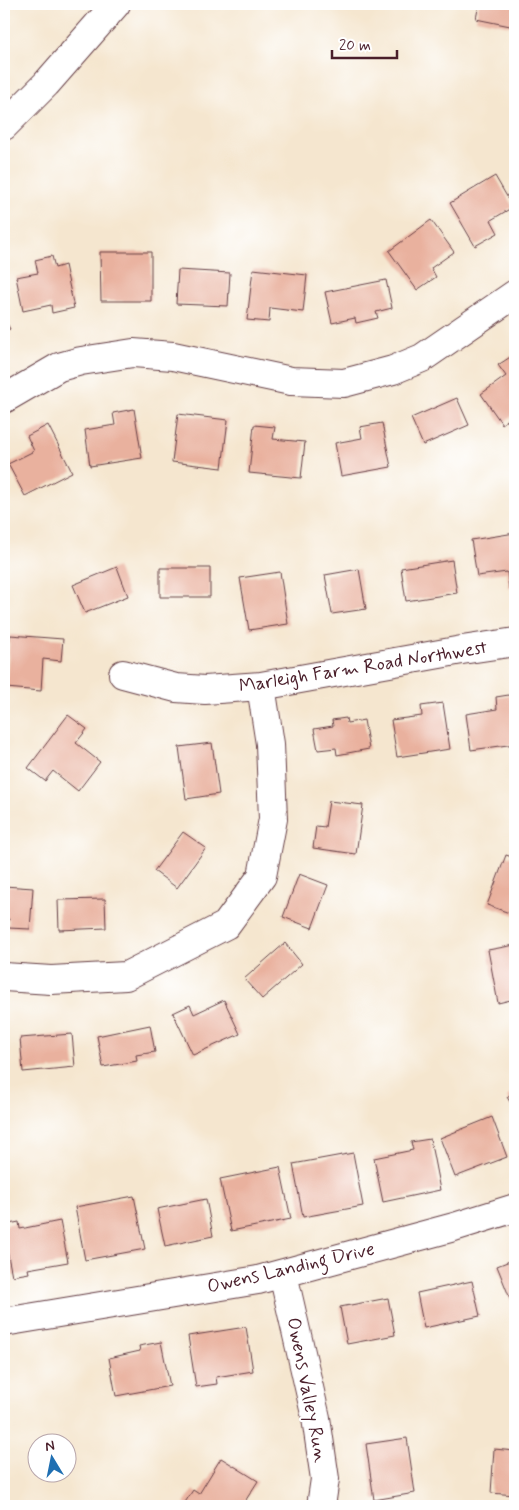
<svg xmlns="http://www.w3.org/2000/svg" width="519" height="1510" font-family="Mynerve,sans-serif">
	<style>
		.building { fill: #e9b19e }
		.lines { fill: none; stroke-linecap: round; stroke-linejoin: round }
		.minor-casing { stroke: #643d44; stroke-width: 30 }
		.minor { stroke: #fff; stroke-width: 28 }
		.labels { text-anchor: middle; dominant-baseline: central; stroke-width: 4; stroke-linejoin: round; paint-order: stroke }
		.street-label { font-size: 19px; fill: #4a1f2b; stroke: #fff }
	</style>
	<rect width="100%" height="100%" fill="#fff"/>
	<filter id="ink" filterUnits="userSpaceOnUse"><feTurbulence type="fractalNoise" baseFrequency=".02" numOctaves="2"/><feDisplacementMap in="SourceGraphic" scale="10" xChannelSelector="R" yChannelSelector="G"/><feConvolveMatrix kernelMatrix="1 2 1 2 8 2 1 2 1" color-interpolation-filters="sRGB"/></filter>
	<filter id="wash" filterUnits="userSpaceOnUse"><feTurbulence type="fractalNoise" baseFrequency=".0096" numOctaves="4" result="noise"/><feDisplacementMap in="SourceGraphic" scale="20" xChannelSelector="R" yChannelSelector="G"/><feGaussianBlur stdDeviation="1.12" result="paint"/><feColorMatrix in="noise" values="0 0 0 0 0 0 0 0 0 0 0 0 0 0 0 0 0 1.4 0 .05"/><feComposite in="paint" operator="in"/></filter>
	<g filter="url(#wash)">
		<rect width="100%" height="100%" fill="#f5e6cf"/>
		<g id="blocks">
			<path class="building" d="M479,4H515V27L476,19Z
				M495,176L513,207L491,220L498,233L475,246L450,203Z
				M431,220L454,252L431,268L436,277L417,290L389,251Z
				M100,252H151V301H101Z
				M52,256L55,268L65,265L74,308L52,313L51,305L23,311L16,277L38,273L35,260Z
				M253,269L307,275L303,312L270,308L269,322L247,320Z
				M178,270L230,273L228,306L176,304Z
				M386,280L392,308L376,312L378,318L356,323L355,318L332,323L325,292Z
				M4,318L10,329L4,332Z
				M515,354V414L502,424L481,394L506,376L498,365Z
				M457,398L469,425L423,445L411,418Z
				M134,409L142,458L90,466L85,430L115,425L113,413Z
				M178,414L228,420L222,468L172,462Z
				M382,423L391,467L341,476L335,443L362,438L360,427Z
				M48,425L72,472L25,496L8,464L34,451L27,436Z
				M254,425L275,427L273,439L305,442L301,478L249,473Z
				M515,533V587L509,588L507,572L477,576L471,540Z
				M452,560L457,593L406,601L401,568Z
				M117,567L128,596L85,613L73,585Z
				M160,568H210V597H160Z
				M359,569L366,609L332,614L325,575Z
				M280,572L288,624L249,630L240,578Z
				M10,635L63,639L61,661L43,659L41,691L6,688Z
				M515,694V744L471,750L466,714L497,709L496,697Z
				M443,703L450,749L397,757L391,720L422,716L421,706Z
				M68,715L87,729L76,743L100,762L78,791L53,771L45,781L28,768Z
				M346,718L347,723L364,720L369,749L337,755L336,748L318,750L314,729L333,726L332,720Z
				M212,743L219,794L186,799L179,747Z
				M329,801L363,805L356,854L313,848L316,826L325,827Z
				M183,832L206,848L177,888L154,871Z
				M506,855L515,858V915L487,905Z
				M299,874L328,885L312,928L283,917Z
				M4,886L33,888L30,929L8,928L9,919L4,918Z
				M105,899L106,928L59,930L58,900Z
				M285,943L302,964L262,999L244,979Z
				M515,945V999L498,1003L488,950Z
				M224,1000L240,1034L193,1055L173,1013L190,1005L194,1014Z
				M150,1025L155,1052L136,1055L137,1061L103,1067L97,1036Z
				M72,1034L75,1067L23,1072L20,1038Z
				M515,1091V1110L507,1097Z
				M492,1117L507,1157L455,1177L440,1138Z
				M430,1139L440,1190L383,1202L374,1158L413,1150L411,1142Z
				M353,1153L363,1206L303,1217L293,1164Z
				M280,1167L291,1219L231,1231L220,1179Z
				M134,1196L145,1249L85,1260L75,1207Z
				M206,1199L213,1236L165,1246L157,1209Z
				M60,1221L68,1262L28,1269L29,1273L12,1276L4,1235V1225L19,1222L20,1229Z
				M515,1259V1299L511,1301L497,1266Z
				M472,1281L480,1316L424,1328L417,1293Z
				M388,1298L395,1335L347,1344L340,1307Z
				M246,1327L253,1371L216,1377L217,1384L196,1387L188,1336Z
				M161,1342L170,1386L116,1396L109,1358L140,1351L139,1346Z
				M407,1438L415,1493L374,1500L366,1444Z
				M494,1449L515,1451V1495L491,1493Z
				M221,1458L258,1481L242,1506H188L184,1504L193,1490L199,1494Z"/>
		</g>
	</g>
	<g filter="url(#ink)">
		<use href="#blocks" fill-opacity="0" stroke="#643d44" stroke-width="1"/>
		<g class="lines">
			<defs>
				<path id="minor" d="M4,126L46,84L116,4
					M4,399L59,367L81,361L133,353L173,356L291,381L344,383L393,370L422,358L515,294
					M123,674L176,688L205,690L261,686L462,650L515,642
					M4,977L51,980L126,976L226,925L262,876L273,819L270,744L261,686
					M283,1274L316,1418L325,1479L321,1506
					M4,1322L258,1280L454,1227L515,1208"/>
			</defs>
			<use href="#minor" class="minor-casing"/>
			<use href="#minor" class="minor"/>
		</g>
	</g>
	<g class="labels">
		<g class="street-label">
			<text transform="translate(363 667) rotate(-9)">Marleigh Farm Road Northwest</text>
			<text transform="translate(291 1268) rotate(-13)">Owens Landing Drive</text>
			<text transform="translate(307 1390) rotate(79)">Owens Valley Run</text>
		</g>
	</g>
	<rect width="519" height="1510" fill="none" stroke="#fff" stroke-width="20"/>
	<g transform="translate(52 1458) rotate(350)"><circle r="24" fill="#ffffff" stroke="#b7a5aa"/>
	<path d="M0-4L9 19L0 12L-9 19Z" fill="#1f6fb2"/>
	<text y="-8" font-size="14" font-weight="bold" text-anchor="middle" fill="#4a1f2b">N</text>
	</g>
	<path d="M332 50v8h65v-8" fill="none" stroke="#4a1f2b" stroke-width="2.5"/>
	<text x="339" y="50" font-size="15" fill="#4a1f2b" stroke="#ffffff" stroke-width="4" paint-order="stroke">20 m</text>
</svg>
